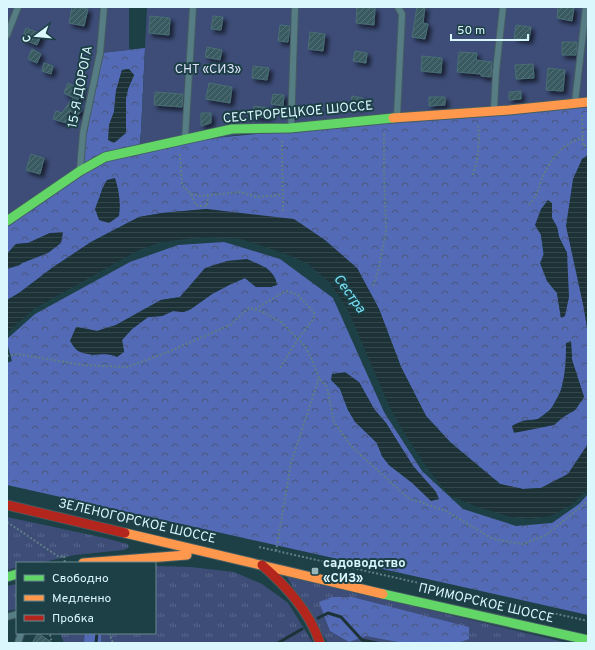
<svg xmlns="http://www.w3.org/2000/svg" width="595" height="650" font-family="Overpass,sans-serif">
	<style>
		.grass { fill: url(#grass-tufts) }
		.forest { fill: url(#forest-crowns); fill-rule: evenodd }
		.garden { fill: #3d4d78 }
		.water { fill: url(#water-rules) }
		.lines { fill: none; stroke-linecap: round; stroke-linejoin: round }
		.stream { stroke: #1c3237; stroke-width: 3 }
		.building { fill: url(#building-hatch); stroke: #496e75; filter: url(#shadow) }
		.lane-casing { stroke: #455d62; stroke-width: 8 }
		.fast-casing { stroke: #455d62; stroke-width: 11 }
		.slow-casing { stroke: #455d62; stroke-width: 11 }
		.jam-casing { stroke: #455d62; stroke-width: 11 }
		.path { stroke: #5f7f85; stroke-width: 2; stroke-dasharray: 2 2; stroke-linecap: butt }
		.lane { stroke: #567d84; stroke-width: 6 }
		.fast { stroke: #63d668; stroke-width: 9 }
		.slow { stroke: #ff974d; stroke-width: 9 }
		.jam { stroke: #b3261e; stroke-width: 9 }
		.poi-dot { fill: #98b7bd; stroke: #1d3f46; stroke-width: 1.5 }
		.labels { text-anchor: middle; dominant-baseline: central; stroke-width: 4; stroke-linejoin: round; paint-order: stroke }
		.park-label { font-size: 13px; fill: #dae1f9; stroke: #1d3f46 }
		.street-label { font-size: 13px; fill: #daf7fd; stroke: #1d3f46 }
		.poi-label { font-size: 13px; font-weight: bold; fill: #daf7fd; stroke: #1d3f46; text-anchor: start }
		.water-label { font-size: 14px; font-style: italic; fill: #7ae2f6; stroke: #1d3f46 }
	</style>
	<defs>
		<pattern id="grass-tufts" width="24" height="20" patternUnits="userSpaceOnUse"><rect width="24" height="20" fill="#3d4d78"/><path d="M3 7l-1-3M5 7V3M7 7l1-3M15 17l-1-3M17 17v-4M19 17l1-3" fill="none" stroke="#58678c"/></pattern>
		<pattern id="forest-crowns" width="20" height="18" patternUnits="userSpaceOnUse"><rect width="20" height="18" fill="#536ab6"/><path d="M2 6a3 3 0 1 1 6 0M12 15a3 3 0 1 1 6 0" fill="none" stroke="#49587c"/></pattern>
		<pattern id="water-rules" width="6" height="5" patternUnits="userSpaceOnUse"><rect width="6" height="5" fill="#1c3237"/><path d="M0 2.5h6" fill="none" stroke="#32464b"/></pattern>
		<pattern id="building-hatch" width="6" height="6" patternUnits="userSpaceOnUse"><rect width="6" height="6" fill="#395a60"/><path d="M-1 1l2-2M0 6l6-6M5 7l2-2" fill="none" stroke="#557278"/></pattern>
		<filter id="shadow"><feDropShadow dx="3.5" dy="3.5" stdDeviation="2" flood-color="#0009"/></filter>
	</defs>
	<rect width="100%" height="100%" fill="#1d4046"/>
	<path class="grass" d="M7,517L105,538L127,544L129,546L128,548L123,550L75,555L39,563H17V567L7,570Z
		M155,566L190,567L234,572L262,584L288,603L313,643H64L60,633H155Z
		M286,576L568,643H328Z
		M17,584V609L7,611V586Z"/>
	<path class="forest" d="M145,48L141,132L139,150L173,142L588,102V155L582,159L584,309L588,333V444L568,474L541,488L523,489L500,484L450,442L426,416L401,367L379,309L357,268L207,209L162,213L139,217L91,242L52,268L19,293L7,300V269L20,265L50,233L28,243L16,244L7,254V221L100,53ZM129,69L134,75L128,89L126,98V132L109,125L114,112L116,91L122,70ZM103,187L118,188V198L120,207L100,197ZM552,203V218L557,227L559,237L567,253L561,318L557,293L547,281L541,235ZM571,342L572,360L584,397L575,410L563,417L554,425L521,421L538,419L551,409L563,387Z
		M224,242L280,259L333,298L384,412L422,471L463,509L516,526L552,523L579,504L588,494V615L7,485V363L12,361L7,343V339L35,314L130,262L178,245ZM266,267L271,287H256L245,278L231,284L212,294L191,309L184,312L173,311L162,316L148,317L132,329L122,340L124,352L91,355L73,335L77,327L97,331L116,325L161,300L180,297L189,288ZM359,382L374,409L386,423L413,466L436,492L411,482L389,465L382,456L377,443L355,421L348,410L340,389Z
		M332,597H352L469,627V639L458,643H403L366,636L349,642L330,631L319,602Z
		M85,633H100L101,636V643H84Z"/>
	<path class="garden" d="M7,7H129V50L100,53L80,171L7,221Z
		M147,7H588V102L282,128L139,150L141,132Z"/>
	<path class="water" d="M129,69L134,75L128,89L126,98V133L114,143L108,140L109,125L114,112L116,91L122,70Z
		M588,155V333L584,309L566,226L573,179L582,159Z
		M115,178C119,190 121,204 119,216L109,223L99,220L95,209L103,187L107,180Z
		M548,200L552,203V218L557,227L559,237L567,253L569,297L565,316L561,318L557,293L547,281L540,263L544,254L541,235L535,225L541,209Z
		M207,209L294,219L325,240L357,268L379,309L401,367L426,416L450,442L500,484L523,489L541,488L568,474L588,444V488L573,504L551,516L529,519L511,517L477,507L449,495L427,468L404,433L388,404L348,310L330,283L308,264L284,253L241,239L203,237L162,242L139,250L34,309L7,333V300L19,293L52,268L91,242L139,217L162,213Z
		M63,232L61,243L48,253L7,269V254L16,244L28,243L50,233Z
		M247,259C260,265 275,269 277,285L271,287H256L245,278L231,284L212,294L191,309L183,312L173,311L162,316L148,317L132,329L122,340L124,352L117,357C105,351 90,358 78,351C75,349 72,344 70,341L76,327L97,331L116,325L161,300L180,297L205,268L227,261Z
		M571,341L572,360L584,397L575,410L563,417L554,425L514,433L512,426C515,424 519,422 523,421C528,420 534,421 538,419C565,406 566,368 566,343Z
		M345,372L359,382L374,409L386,423L413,466L436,492L439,499L431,501L411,482L389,465L382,456L377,443L355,422L348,410L340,389L331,380L332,374Z"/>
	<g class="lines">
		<path class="stream" d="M318,618L328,613L341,617L362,640L377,643
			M96,643L97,633
			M278,643L302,629"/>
	</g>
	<path class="building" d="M72,7L88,9L84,26L69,23Z
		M357,7L375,8L374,25L356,23Z
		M417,7H425L423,23L428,24L425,39L412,37Z
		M558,7H574L572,21L557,18Z
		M150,16L170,18L169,35L149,33Z
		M213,16L223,17L221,30L211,29Z
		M280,25L290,26L288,42L278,41Z
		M516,25L531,27L529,40L514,38Z
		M26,28L42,34L37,45L22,39Z
		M310,32L325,34L323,51L308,49Z
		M562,42H577L576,55H562Z
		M207,47L222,50L220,60L205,57Z
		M32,49L41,54L37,63L28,59Z
		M355,51L367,53L366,63L353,61Z
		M459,52L477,53L476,60L492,62L491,77L481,76V74L457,72Z
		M422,56L442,58L441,73L421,71Z
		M44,63L53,66L51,74L42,71Z
		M533,64L534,78L516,79L515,65Z
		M253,66L269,68L267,80L252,78Z
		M548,68L565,70L563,91L546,90Z
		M68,83L82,90L78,100L64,93Z
		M209,83L232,87L230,103L206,99Z
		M521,91V99L509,100V92Z
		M155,92L183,94L182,107L154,105Z
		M273,94L284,95L283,106L271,104Z
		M352,96L363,98L362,107L351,105Z
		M429,97H445V105L429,106Z
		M72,99L74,100L73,103L82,110L77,116L70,111L66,123L53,119L56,111L62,113Z
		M254,106L269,108L268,118L253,116Z
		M201,113H211V123L201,126Z
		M31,154L44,158L40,174L26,170Z
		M38,633L53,643H32Z"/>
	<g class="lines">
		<defs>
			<path id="lane" d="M7,35L18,7
				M575,102L586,7
				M494,109L496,71L503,7
				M397,116L402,14L398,7
				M291,126L295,7
				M185,139L193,7
				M80,169L83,133L100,53L104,7
				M7,617L17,614
				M18,643L21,633"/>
			<path id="fast" d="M7,221L80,171L105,157L232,129L290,128L393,118
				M7,577L17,574
				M383,594L588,640"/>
			<path id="slow" d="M393,118L509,110L588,102
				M125,533L383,594
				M83,563L187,555"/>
			<path id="jam" d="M7,505L125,533
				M262,565C287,587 309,611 320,643"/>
		</defs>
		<use href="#lane" class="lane-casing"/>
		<use href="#fast" class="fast-casing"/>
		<use href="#slow" class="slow-casing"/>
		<use href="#jam" class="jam-casing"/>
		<path class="path" d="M582,115L583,146L588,145
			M282,141L283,213
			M180,154L182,185L191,194L195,204L199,206H207L208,195
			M473,175C478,159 480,142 478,125
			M191,194L200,196L240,192L257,197L282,195
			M529,205C540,192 538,185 545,172C553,156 565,142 583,138
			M373,286L378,271L386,232L384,172V132
			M255,309L286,291L298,295L314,312V318L298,339L280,368
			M7,356L18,354L83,365L127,367L168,352L230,325L249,308L261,311L281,322L305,346L313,362L319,378L327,387L334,422L351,446L408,498L446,511L493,539L523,544L546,535L588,501
			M98,509L131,517
			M7,522L59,557L64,556L65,563
			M259,547L588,621
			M276,551L291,463L319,378
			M46,633L50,635L52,643
			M109,633L113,643"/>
		<use href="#lane" class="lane"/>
		<use href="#fast" class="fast"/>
		<use href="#slow" class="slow"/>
		<use href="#jam" class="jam"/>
	</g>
	<rect class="poi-dot" x="311" y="567" width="8" height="8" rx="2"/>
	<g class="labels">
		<g class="park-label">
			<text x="208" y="70">СНТ «СИЗ»</text>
		</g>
		<g class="street-label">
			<text transform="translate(81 87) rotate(-79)">15-Я ДОРОГА</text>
			<text transform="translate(298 113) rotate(-5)">СЕСТРОРЕЦКОЕ ШОССЕ</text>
			<text transform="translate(137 522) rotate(13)">ЗЕЛЕНОГОРСКОЕ ШОССЕ</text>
			<text transform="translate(486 604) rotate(13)">ПРИМОРСКОЕ ШОССЕ</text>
		</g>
		<g class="poi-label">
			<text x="323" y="564">садоводство<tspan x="323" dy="15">«СИЗ»</tspan></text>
		</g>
		<g class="water-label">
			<text transform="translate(349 294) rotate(54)">Сестра</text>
		</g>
	</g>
	<rect width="595" height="650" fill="none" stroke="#daf7fd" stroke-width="16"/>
	<rect x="16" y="562" width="140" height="72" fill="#1d3f46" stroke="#69898f"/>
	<rect x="24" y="575" width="20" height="6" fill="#63d668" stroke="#69898f"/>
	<text x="52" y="582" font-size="12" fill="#daf7fd">Свободно</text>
	<rect x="24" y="595" width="20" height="6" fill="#ff974d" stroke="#69898f"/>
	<text x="52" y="602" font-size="12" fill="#daf7fd">Медленно</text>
	<rect x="24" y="615" width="20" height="6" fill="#b3261e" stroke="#69898f"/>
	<text x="52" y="622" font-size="12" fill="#daf7fd">Пробка</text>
	<g transform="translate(36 36) rotate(254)" stroke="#1d3f46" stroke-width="3" paint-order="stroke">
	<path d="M0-3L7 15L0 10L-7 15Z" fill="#daf7fd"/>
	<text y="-6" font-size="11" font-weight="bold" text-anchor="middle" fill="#daf7fd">С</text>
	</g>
	<path d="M451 34v6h77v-6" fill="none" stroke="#daf7fd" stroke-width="2"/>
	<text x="457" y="34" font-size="12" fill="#daf7fd" stroke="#1d3f46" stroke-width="3" paint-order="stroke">50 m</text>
</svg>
